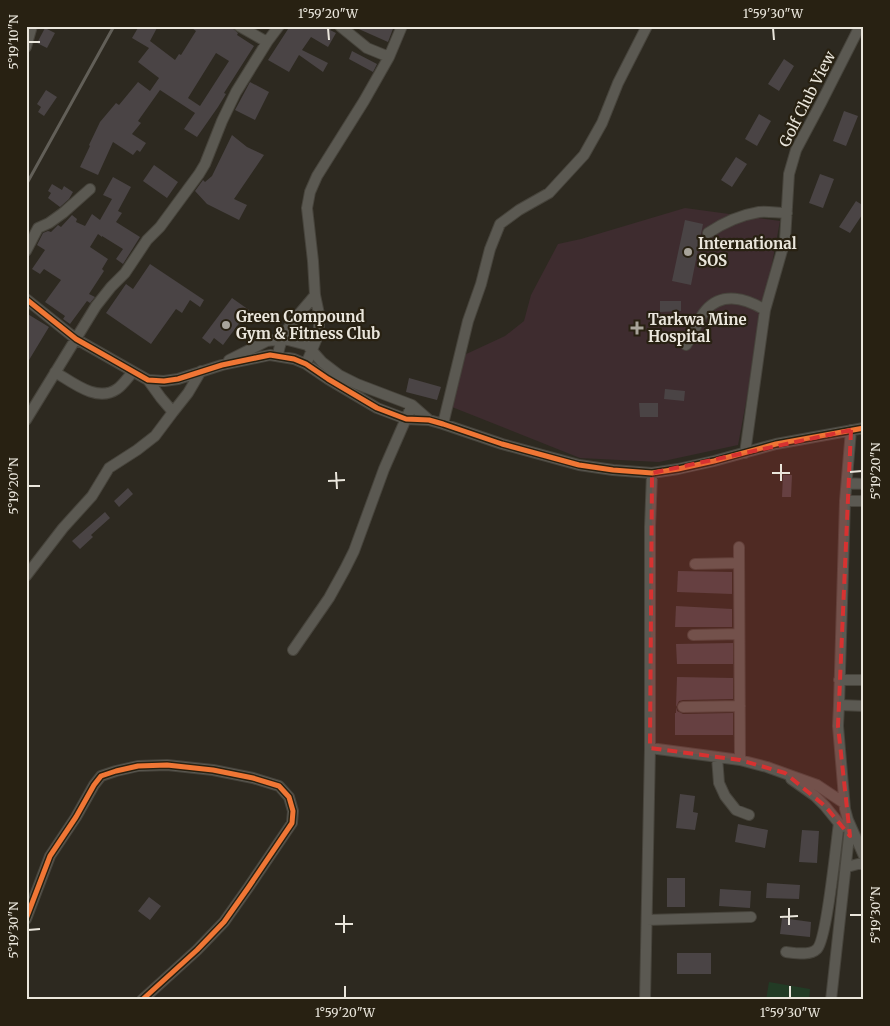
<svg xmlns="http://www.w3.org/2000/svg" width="890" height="1026" font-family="Merriweather,serif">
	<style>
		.medical { fill: #3e2c2f }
		.green { fill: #223b25 }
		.building { fill: #4a4445; fill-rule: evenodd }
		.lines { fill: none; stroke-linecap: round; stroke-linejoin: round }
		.minor-casing { stroke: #47443c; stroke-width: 12 }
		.minor { stroke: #5b5952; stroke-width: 10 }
		.rail { stroke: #625f58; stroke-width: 3 }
		.cycleway-casing { stroke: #282112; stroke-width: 8 }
		.cycleway { stroke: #f07635; stroke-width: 5 }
		.marked { fill: #d73231; fill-opacity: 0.2; stroke: #d73231; stroke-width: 4; stroke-dasharray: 10 6; stroke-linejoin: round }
		.ticks { fill: none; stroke: #eae6dc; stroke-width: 2 }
		.poi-dot { fill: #a8a49a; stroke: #282112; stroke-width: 2 }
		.labels { text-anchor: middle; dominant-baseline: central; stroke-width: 4.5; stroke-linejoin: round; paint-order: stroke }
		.street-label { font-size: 15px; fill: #eae6dc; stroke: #282112 }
		.poi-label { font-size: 15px; font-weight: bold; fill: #eae6dc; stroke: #282112; text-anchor: start }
		.neatline { fill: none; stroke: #eae6dc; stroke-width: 2 }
		.ticks-label { font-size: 12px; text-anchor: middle; fill: #eae6dc }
	</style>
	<rect width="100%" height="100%" fill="#2d2920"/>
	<path class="medical" d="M685,208L780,221L738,445L659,462L580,458L452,407L462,356L505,336L524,321L531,295L558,244L581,239Z"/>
	<path class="green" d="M769,982L810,989L809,1000H766Z"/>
	<path class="building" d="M139,26H158L150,41L175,60L179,54L181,55L196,31L189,26H230L238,33L237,35L254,46L224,93L226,94L218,107L197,137L184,129L195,113L160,90L138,121L141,123L132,134L146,143L140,152L137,150L133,155L113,142L98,175L80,167L90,146L89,145L100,122L116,103L119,105L138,82L150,91L159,78L138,62L149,48L132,38ZM216,53L229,61L200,106L188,98Z
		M290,26H327L331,29L330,30L336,33L328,47L311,37L302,50L328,63L323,72L299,55L289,72L268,60Z
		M352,26H394L388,42Z
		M45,28L55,33L47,48L37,43Z
		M352,51L377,64L373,72L349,59Z
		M784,59L794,66L779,91L768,84Z
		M250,82L269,92L255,120L235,110Z
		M46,90L57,97L44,116L38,112L41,107L37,104Z
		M844,111L858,116L846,146L833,141Z
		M759,114L771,121L757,146L745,139Z
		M232,135L247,147L264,155L234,199L247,205L239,220L207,204L195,191L203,180L205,182L212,176Z
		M736,157L747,164L732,187L721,180Z
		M154,165L178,182L167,198L143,181Z
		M820,174L834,179L823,208L809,203Z
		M113,177L131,187L118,211L122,213L116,222L140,237L123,264L116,259L123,249L102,236V237L98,234L90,247L108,259L102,269L104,271L89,294L95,297L90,303L87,301L70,324L63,319L65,316L45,302L61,280L44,269L40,274L32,269L45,250L37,245L43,233L48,231L51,232L58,225L61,227L72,215L77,219L76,222L85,226L92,214L100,220L112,199L103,195Z
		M52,184L62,190L64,186L73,192L69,199L60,207L48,198L51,193L48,191Z
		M856,201L864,206V212L850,233L839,227Z
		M685,220L703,224L691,285L672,281Z
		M150,264L204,300L200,307L190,300L182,313L176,309L151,344L106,313L126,284L133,289Z
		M232,298L249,310L223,345L214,338L210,344L202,338Z
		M660,301H681V311L660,312Z
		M26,313L49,327L26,365Z
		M409,378L441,387L437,400L406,392Z
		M665,389L685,391L684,401L664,399Z
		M639,403H658V417H640Z
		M783,475H792L791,497H782Z
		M128,488L133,494L119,507L114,501Z
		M105,512L110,518L91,535L93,537L80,549L72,541Z
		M678,571L732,572V594L677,592Z
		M676,606L732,609V627H675Z
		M733,643V664H677L676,644Z
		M677,677L733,678V699L683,700L679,701L676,707Z
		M676,707L677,711L683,714L733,713V735H675V713H676Z
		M680,794L695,796L693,812L698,813L695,830L676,828Z
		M738,824L768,830L765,848L735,842Z
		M802,830L819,831L817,863L799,862Z
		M667,878H685V907H667Z
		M767,883L800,885L799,899L766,898Z
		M720,889L751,891L750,908L719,906Z
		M149,897L161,906L150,920L138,911Z
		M782,918L811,922L810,937L780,934Z
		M677,953H711V974H677Z"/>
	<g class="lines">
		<defs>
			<path id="minor" d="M239,26L267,42
				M340,26L367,48L389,57
				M26,47L32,26
				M708,233C723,223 741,215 759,212C768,211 778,213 787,213
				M26,251L38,228L49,223L63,213L90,189
				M26,299L76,339L148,380L164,381L178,379L222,365L270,355L294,359L306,364L328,379L377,408L406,419L429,420L443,424L502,444L579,465L613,470L652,473L678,469L714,461L776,444L864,428
				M686,345C694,334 697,320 706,310C723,291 747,299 765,310
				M278,356C280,331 300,314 315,295
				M229,360L267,341L282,339L288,340L307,345L322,362L339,375L357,384L412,405L429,420
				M306,364L317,338L319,328V314L315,295L313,261L307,208L310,192L317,176L364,101L389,57L402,26
				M55,372C72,382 97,403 117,389C123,385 128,377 133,372
				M173,412L188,393L201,371
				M26,420L96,306L111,287L125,273L147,240L160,227L199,174L205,164L222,121L236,92L267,42L279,26
				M443,424L468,321L481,284L490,249L500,224L519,210L549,193L584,155L602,123L618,83L647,26
				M851,430L845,501L839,705L838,726L845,809L848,820L864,856
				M745,453L765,310L785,240L789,174L796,150L821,103L860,26
				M847,483L864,484
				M845,501H864
				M739,547L740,760
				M695,564L739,563
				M26,576L63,528L92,496L109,468L137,450L155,436L173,412L161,398L148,380
				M693,635L739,634
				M293,650L329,598L345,569L354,551L384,469L412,405
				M839,680H864
				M839,705L864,706
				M683,707L740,706
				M650,748L740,760L767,767L817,785L844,803
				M717,757L719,783L725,796L736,810L749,815
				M791,779L815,796L825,806L842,827
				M847,867L858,864H864
				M26,919L50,856L76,817L94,785L101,776L116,771L138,766L167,765L213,770L253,778L279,786L289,797L293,811L292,823L248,888L224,922L197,950L142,1000
				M647,920L751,917
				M786,952C795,953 810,956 817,949C827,939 836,843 839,823
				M645,1000L650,748V527L652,473
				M831,1000L850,827"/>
		</defs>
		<use href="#minor" class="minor-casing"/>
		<use href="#minor" class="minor"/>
		<path class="rail" d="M26,185L114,26"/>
		<defs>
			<path id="cycleway" d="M26,299L76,339L148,380L164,381L178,379L222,365L270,355L294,359L306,364L328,379L377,408L406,419L429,420L443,424L502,444L579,465L613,470L652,473L678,469L714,461L776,444L864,428
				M26,919L50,856L76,817L94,785L101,776L116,771L138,766L167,765L213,770L253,778L279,786L289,797L293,811L292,823L248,888L224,922L197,950L142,1000"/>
		</defs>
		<use href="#cycleway" class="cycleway-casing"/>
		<use href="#cycleway" class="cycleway"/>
	</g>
	<path class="marked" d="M851,430L838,726L850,836L825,806L785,773L740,760L650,748L652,473Z"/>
	<path class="ticks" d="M328,28L329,40M773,28L774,40M28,42H40M781,464V481M336,472L337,489M850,472L862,471M772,473H790M328,481L345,480M28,486H40M789,908V925M344,915V933M850,915H862M780,917L798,916M335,924H353M28,930L40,929M345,986V998M790,986V998"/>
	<g class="poi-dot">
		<circle cx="688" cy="252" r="5"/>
		<circle cx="226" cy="325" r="5"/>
		<path d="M634.5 320.5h5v5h5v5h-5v5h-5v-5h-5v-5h5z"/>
	</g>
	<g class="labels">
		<g class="street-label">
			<text transform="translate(807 99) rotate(-63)">Golf Club View</text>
		</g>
		<g class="poi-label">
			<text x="698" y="243">International<tspan x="698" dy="17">SOS</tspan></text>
			<text x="236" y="316">Green Compound<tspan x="236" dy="17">Gym &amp; Fitness Club</tspan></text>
			<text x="648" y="319">Tarkwa Mine<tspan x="648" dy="17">Hospital</tspan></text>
		</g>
	</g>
	<rect width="890" height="1026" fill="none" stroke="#282112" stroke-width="55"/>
	<rect x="28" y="28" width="834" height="970" class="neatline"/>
	<g class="ticks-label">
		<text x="328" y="18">1°59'20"W</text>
		<text x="773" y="18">1°59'30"W</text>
		<text transform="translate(14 42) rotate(-90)" y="4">5°19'10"N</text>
		<text transform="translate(876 471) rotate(-90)" y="4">5°19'20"N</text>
		<text transform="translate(14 486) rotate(-90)" y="4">5°19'20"N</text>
		<text transform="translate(876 915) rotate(-90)" y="4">5°19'30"N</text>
		<text transform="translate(14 930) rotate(-90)" y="4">5°19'30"N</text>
		<text x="345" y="1017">1°59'20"W</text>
		<text x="790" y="1017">1°59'30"W</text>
	</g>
</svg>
